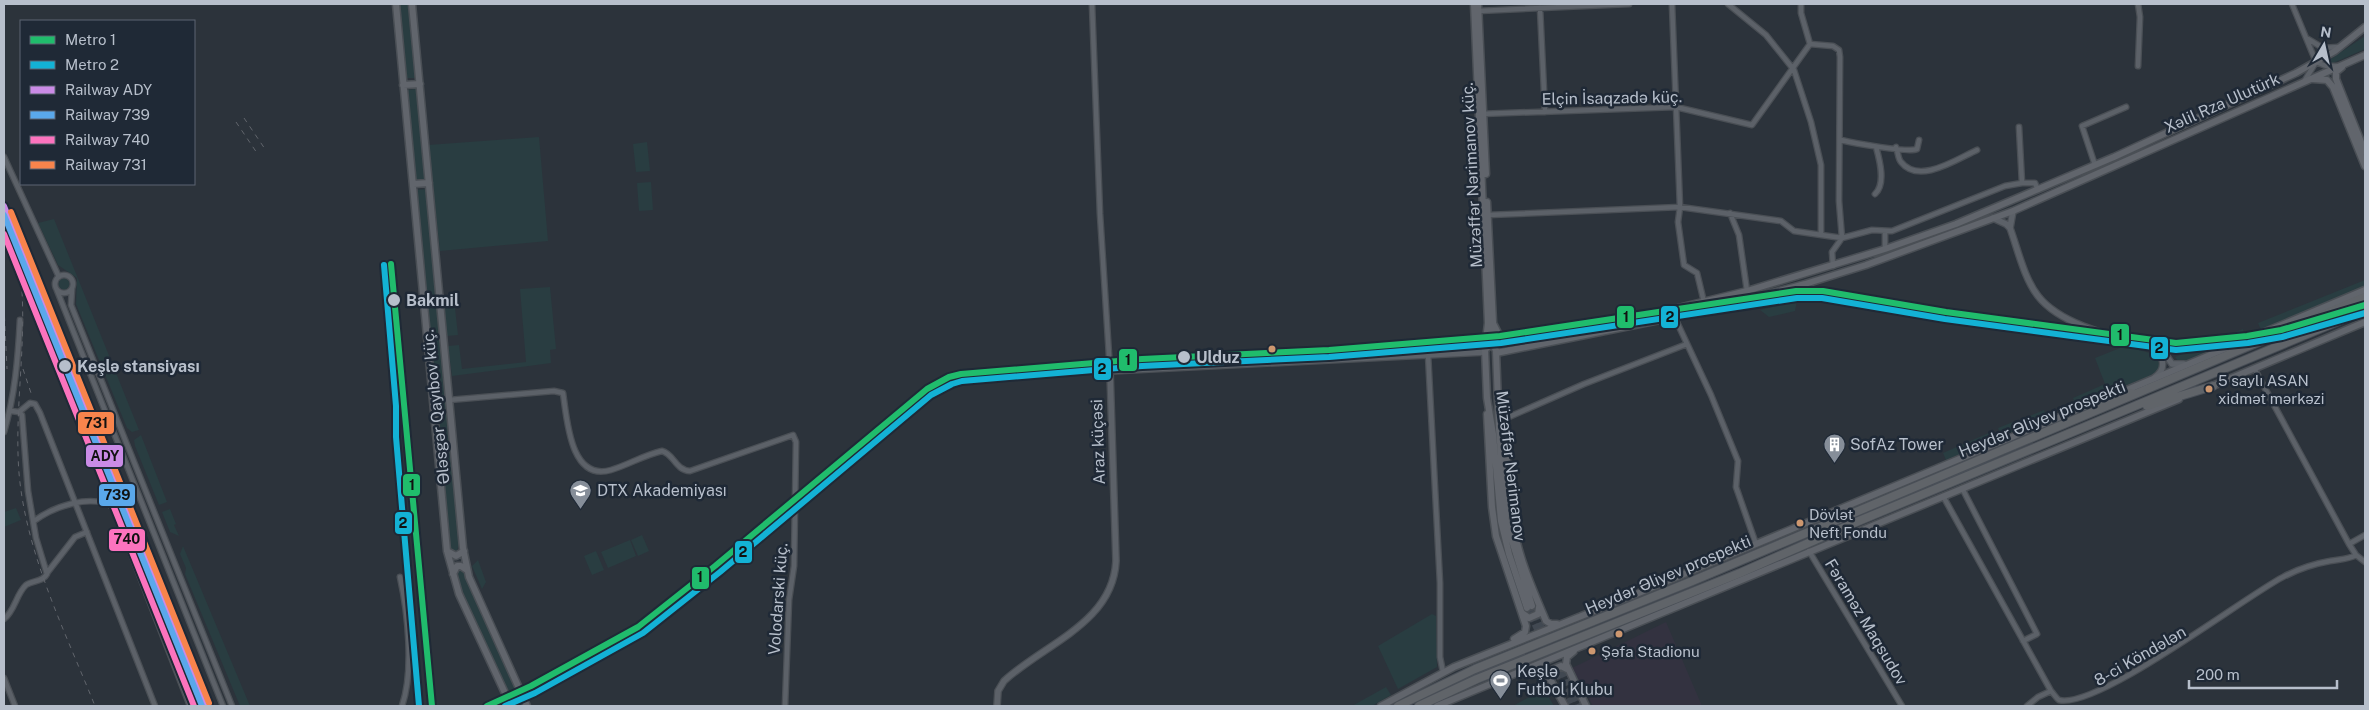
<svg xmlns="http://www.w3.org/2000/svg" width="2369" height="710" font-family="'Public Sans',sans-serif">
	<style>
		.medical { fill: #333240 }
		.green { fill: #293d41 }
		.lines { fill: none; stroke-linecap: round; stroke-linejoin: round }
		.secondary-tunnel { stroke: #414851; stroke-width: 6; stroke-dasharray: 6 3; stroke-linecap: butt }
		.minor-casing { stroke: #4a4f55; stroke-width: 7 }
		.tertiary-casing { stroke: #4a4f55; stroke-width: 8 }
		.secondary-casing { stroke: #4a4f55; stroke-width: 9 }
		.trunk-casing { stroke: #494f57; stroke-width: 10 }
		.minor { stroke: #5c6168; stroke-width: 4.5 }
		.tertiary { stroke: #5c6168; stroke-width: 5.5 }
		.secondary { stroke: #61656c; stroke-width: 6 }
		.trunk { stroke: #606469; stroke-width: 8 }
		.rail { stroke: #61656c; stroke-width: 1; stroke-dasharray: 5 5; stroke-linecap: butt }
		.rail-1-casing { stroke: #1f2936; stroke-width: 10 }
		.rail-2-casing { stroke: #1f2936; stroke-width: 10 }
		.rail-3-casing { stroke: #1f2936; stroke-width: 10 }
		.rail-4-casing { stroke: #1f2936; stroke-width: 10 }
		.rail-1 { stroke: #ca8be6; stroke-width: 6 }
		.rail-2 { stroke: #5aa8eb; stroke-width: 6 }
		.rail-3 { stroke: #fc73be; stroke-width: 6 }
		.rail-4 { stroke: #f8844c; stroke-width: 6 }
		.metro-1-casing { stroke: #1f2936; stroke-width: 10 }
		.metro-2-casing { stroke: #1f2936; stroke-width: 10 }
		.metro-1 { stroke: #20bc6c; stroke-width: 6 }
		.metro-2 { stroke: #13b2d5; stroke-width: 6 }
		.stop-dot { fill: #b7bfcb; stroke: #1f2936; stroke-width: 2 }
		.bus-dot { fill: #cd976f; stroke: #1f2936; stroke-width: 2 }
		.labels { text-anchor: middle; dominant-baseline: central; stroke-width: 5; stroke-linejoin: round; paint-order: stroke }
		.bus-label { font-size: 15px; fill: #b7bfcb; stroke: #1f2936; text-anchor: start }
		.street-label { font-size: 16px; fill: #b7bfcb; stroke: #1f2936 }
		.stop-label { font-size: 16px; font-weight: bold; fill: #b7bfcb; stroke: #1f2936; text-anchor: start }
		.poi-label { font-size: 16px; fill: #b7bfcb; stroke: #1f2936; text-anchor: start }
		.line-badge { stroke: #1f2936; stroke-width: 2 }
		.pale-badge-label { font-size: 14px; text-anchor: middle; font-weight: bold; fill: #111 }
	</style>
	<rect width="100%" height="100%" fill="#2c333b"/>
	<path class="medical" d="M1666,622L1702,706H1593L1572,668Z"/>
	<path class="green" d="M399,4H408L415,78H406Z
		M2365,36V49L2331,64L2326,62Z
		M416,89L425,179L416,180L407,90Z
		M539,137L548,241L440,251L428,145Z
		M647,142L650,171L636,172L633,144Z
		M651,182L653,210L639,211L637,183Z
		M426,189L459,544L457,551L451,549L450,545L416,190Z
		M54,219L139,430L132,432L127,428L76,304L77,278L58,265L38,223Z
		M58.5 284a5.5 5.5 0 1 1 11 0a5.5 5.5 0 1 1-11 0Z
		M2365,280V287L2261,330L2258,323Z
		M550,287L556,349L550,350L551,363L452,376L448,346L459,345L462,369L526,362L520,289Z
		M443,299H454L458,335L447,336Z
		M1797,301L1795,311L1769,317L1760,310Z
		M2243,329L2245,336L2185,362L2178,361L2175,357Z
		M2125,346L2157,355L2160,368L2155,374L2076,405L2073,398L2105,384L2095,358Z
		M2044,410L2047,418L2023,427L2020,420Z
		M2013,422L2017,430L2001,437L1998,428Z
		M1991,432L1994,440L1946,460L1943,453Z
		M141,435L167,502L159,505L135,446L134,440Z
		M16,508L21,520L4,527V512Z
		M170,509L176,524L174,525L179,536L170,532L162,512Z
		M642,535L649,551L638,556L631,540Z
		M630,540L636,556L608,568L601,552Z
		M183,546L250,706H240L185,574L186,568L180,554Z
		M596,551L604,570L592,575L584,556Z
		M478,560L486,582L482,589L472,566Z
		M459,569L464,572L523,706H513L460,588L456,573Z
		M1432,614L1436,616L1437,667L1398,689L1378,646Z
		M1386,687L1391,695L1372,706H1352Z
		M1544,689L1554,706H1513Z"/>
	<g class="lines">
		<path class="secondary-tunnel" d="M1532,606L1579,706
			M1527,608L1573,706"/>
		<defs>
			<path id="minor" d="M1092,4L1100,214L1110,371
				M1672,4L1680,207L1678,222L1684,265L1697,273L1704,302
				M1728,4L1766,35L1794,70L1811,122L1821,165V234
				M1801,4V13L1810,44
				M2292,4L2316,62L2305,80
				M1540,8L1545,112
				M1478,11L1629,4
				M2308,39L2323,48L2338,47
				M1810,44L1833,46L1839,50L1840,57L1839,201L1842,238L1832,252L1833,266
				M2316,62L2326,66H2337
				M2138,66L2140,17L2138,4
				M1480,114L1676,107L1752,125L1810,44
				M2019,127L2022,183H2035L2038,190
				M1841,140C1853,143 1909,153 1917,149L1919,140
				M1896,147C1898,152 1898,159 1901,162C1919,185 1957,159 1977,150
				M4,157L59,277
				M2095,165L2082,126L2126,107
				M1875,194C1886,184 1880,161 1876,147
				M1730,213L1739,235L1747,291
				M1488,215L1680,207L1781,221L1794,231L1842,238L1872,230L1892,231L2005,186L2022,183
				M1885,232V249
				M55 284a9 9 0 1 1 18 0a9 9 0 1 1-18 0Z
				M56,288L223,706
				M72,289L71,305L232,706
				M1675,318L1711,395L1738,461L1736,487L1756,544
				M1428,354L1440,583V657L1443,672
				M2254,368L2349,544L2356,555L2365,562
				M449,400L554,391L563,393C567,419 570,482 611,470C628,465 644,455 662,451C674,454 675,470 690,471L793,435L796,442L794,566L789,600L785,706
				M19,412L30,403L35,404L40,413L155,706
				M1502,420L1584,384L1687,344
				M4,432C15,395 18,358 20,320
				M1962,488L2037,634L2023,641
				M1943,496L2051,691C2054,694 2056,698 2059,700C2097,710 2244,597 2283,577C2298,569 2313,564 2330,561C2339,559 2347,560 2356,555
				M34,521C53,507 91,493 113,507L190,706
				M2349,544L2365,535
				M1809,551L1902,706
				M47,573L75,537L87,532
				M400,577C408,613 414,671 402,706
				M4,619C15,611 16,594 26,585C33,580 43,582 47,574L36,538L28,491L22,415L19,412L11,411
				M4,678L15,706
				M2027,706L2038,697L2051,691"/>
			<path id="tertiary" d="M1993,218L2006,224L2010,228C2018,250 2024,278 2038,296C2062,327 2121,338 2157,348L2164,352L2172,364H2184
				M2010,228L2013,211
				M2155,377C2167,369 2163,358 2157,348
				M997,706L998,691L1004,681C1044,644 1113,623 1116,561L1110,371L1485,352"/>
			<path id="secondary" d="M396,4L447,551L459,594L511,706
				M412,4L463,548L469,577L527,706
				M1474,4L1488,323L1485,348
				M1478,4L1486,174
				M2342,67L2336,72V79L2365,152
				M2313,79L2327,80L2333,87L2365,166
				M403,85L420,84
				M413,184L429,183
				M1487,202L1493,322L1492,345
				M1494,325L1499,335L1510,341
				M1494,346L1670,310L1747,291L1885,249L1956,224L2114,157L2296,73L2335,51L2365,27
				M1496,353L1714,309L1805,284L1866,265L2013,211L2365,55
				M2210,387L2365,322
				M2115,395L2365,290
				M1487,414L1492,507L1496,536L1526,626L1525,632L1514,639
				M1501,415C1509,449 1507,484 1512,518C1517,554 1532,588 1546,621L1551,624H1557
				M447,551L456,556L464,551
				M453,574L457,566H461L467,570
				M1527,608L1509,554L1501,521L1493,434L1487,398L1485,350L1490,345L1494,346L1496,351L1499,429L1506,521L1532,606
				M1522,613L1529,618L1538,614L1539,607
				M1574,651L1567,657L1566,664L1586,706
				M1529,669L1545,670L1565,706
				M1551,679L1554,669L1561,666L1567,669
				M1381,706L1454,667L1634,595L2103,399
				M1437,706L2179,399"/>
			<path id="trunk" d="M2100,401L2131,393
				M2147,406L2213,386
				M1398,706L1475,669L1690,582L2365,297
				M1419,706L1477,679L1740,573L1854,523L2365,310"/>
		</defs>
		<use href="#minor" class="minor-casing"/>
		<use href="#tertiary" class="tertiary-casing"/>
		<use href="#secondary" class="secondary-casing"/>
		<use href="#trunk" class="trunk-casing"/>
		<use href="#minor" class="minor"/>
		<use href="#tertiary" class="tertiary"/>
		<use href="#secondary" class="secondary"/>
		<use href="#trunk" class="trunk"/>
		<path class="rail" d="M244,118L265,149
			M236,122L257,153
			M15,242C33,318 13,396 19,473C26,554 65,631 95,706
			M4,306L7,369
			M23,369L31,393"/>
		<defs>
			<path id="rail-1" d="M4,206L205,706"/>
			<path id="rail-2" d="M4,215L202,706"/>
			<path id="rail-3" d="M4,234L194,706"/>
			<path id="rail-4" d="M11,212L209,703"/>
		</defs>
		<use href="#rail-1" class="rail-1-casing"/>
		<use href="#rail-2" class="rail-2-casing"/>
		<use href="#rail-3" class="rail-3-casing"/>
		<use href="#rail-4" class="rail-4-casing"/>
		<use href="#rail-1" class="rail-1"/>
		<use href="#rail-2" class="rail-2"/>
		<use href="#rail-3" class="rail-3"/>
		<use href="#rail-4" class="rail-4"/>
		<defs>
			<path id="metro-1" d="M391,264L432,706
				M487,706L531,686L638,627L715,566L927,389L949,377L961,374L1142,359L1329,350L1500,336L1796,291H1823L1946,312L2176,343L2247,336L2281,330L2365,305"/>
			<path id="metro-2" d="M384,265L396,406V437L419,706
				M505,706L535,693L643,633L720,572L931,395L952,384L962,381L1142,366L1329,357L1501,343L1797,298H1822L1945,319L2176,350L2248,343L2282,337L2365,313"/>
		</defs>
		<use href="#metro-1" class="metro-1-casing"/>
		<use href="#metro-2" class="metro-2-casing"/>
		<use href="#metro-1" class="metro-1"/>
		<use href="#metro-2" class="metro-2"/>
	</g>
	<defs>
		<symbol id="building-pin" viewBox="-11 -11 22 30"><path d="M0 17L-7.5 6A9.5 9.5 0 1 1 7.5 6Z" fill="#868e99" stroke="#1f2936"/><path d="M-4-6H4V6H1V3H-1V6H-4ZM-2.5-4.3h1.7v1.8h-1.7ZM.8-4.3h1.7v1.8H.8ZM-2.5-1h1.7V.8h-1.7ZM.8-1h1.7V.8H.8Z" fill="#fff"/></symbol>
		<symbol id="university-pin" viewBox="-11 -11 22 30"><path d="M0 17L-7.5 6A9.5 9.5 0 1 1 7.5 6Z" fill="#868e99" stroke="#1f2936"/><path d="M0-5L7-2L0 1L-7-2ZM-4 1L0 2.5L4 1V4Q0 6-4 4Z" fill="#fff"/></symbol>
		<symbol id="stadium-pin" viewBox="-11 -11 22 30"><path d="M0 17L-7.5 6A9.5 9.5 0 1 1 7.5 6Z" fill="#868e99" stroke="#1f2936"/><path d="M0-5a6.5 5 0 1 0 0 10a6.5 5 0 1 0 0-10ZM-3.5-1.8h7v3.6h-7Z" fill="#fff"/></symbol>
	</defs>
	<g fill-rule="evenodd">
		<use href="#building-pin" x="1822" y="432" width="25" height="34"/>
		<use href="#university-pin" x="568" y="478" width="25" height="34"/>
		<use href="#stadium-pin" x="1488" y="668" width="25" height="34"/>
	</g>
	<g class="stop-dot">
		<circle cx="394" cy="300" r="7"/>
		<circle cx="1184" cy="357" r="7"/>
		<circle cx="65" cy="366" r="7"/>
	</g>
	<g class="bus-dot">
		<circle cx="1272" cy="349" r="4.5"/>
		<circle cx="2209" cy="389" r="4.5"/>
		<circle cx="1800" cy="523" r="4.5"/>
		<circle cx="1619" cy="634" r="4.5"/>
		<circle cx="1592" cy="651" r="4.5"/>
	</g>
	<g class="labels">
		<g class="bus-label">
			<text x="2218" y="380">5 saylı ASAN<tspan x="2218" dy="18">xidmət mərkəzi</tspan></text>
			<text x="1809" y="514">Dövlət<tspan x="1809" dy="18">Neft Fondu</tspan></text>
			<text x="1601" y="651">Şəfa Stadionu</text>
		</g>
		<g class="street-label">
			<text transform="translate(1612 98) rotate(-1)">Elçin İsaqzadə küç.</text>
			<text transform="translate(2222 103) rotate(-24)">Xəlil Rza Ulutürk</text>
			<text transform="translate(1472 175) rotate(-93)">Müzəffər Nərimanov küç.</text>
			<text transform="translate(436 407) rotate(-96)">Ələsgər Qayıbov küç.</text>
			<text transform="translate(2042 419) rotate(-22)">Heydər Əliyev prospekti</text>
			<text transform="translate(1098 442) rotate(-92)">Araz küçəsi</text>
			<text transform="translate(1511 466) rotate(83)">Müzəffər Nərimanov</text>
			<text transform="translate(1668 575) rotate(-23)">Heydər Əliyev prospekti</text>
			<text transform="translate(778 599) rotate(-86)">Volodarski küç.</text>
			<text transform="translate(1866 622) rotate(59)">Fəraməz Maqsudov</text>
			<text transform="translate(2140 656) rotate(-30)">8-ci Köndələn</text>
		</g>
		<g class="stop-label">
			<text x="406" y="300">Bakmil</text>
			<text x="1196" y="357">Ulduz</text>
			<text x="77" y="366">Keşlə stansiyası</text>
		</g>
		<g class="poi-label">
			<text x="1850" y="444">SofAz Tower</text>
			<text x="597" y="490">DTX Akademiyası</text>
			<text x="1517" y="671">Keşlə<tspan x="1517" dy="18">Futbol Klubu</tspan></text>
		</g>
	</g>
	<g class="line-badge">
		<rect x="1616" y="305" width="19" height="24" rx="5" fill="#20bc6c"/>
		<rect x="1660" y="305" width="19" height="24" rx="5" fill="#13b2d5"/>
		<rect x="2110" y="323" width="20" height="24" rx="5" fill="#20bc6c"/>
		<rect x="2150" y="336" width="19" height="24" rx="5" fill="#13b2d5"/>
		<rect x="1118" y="348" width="20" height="24" rx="5" fill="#20bc6c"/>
		<rect x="1093" y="357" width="19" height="24" rx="5" fill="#13b2d5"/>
		<rect x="77" y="411" width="38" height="24" rx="5" fill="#f8844c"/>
		<rect x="85" y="444" width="39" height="24" rx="5" fill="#ca8be6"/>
		<rect x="402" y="473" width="19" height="24" rx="5" fill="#20bc6c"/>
		<rect x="98" y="483" width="38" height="24" rx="5" fill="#5aa8eb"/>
		<rect x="394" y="511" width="19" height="24" rx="5" fill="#13b2d5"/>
		<rect x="108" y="528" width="38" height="24" rx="5" fill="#fc73be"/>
		<rect x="734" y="540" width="19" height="24" rx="5" fill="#13b2d5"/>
		<rect x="691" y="566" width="19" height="24" rx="5" fill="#20bc6c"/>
	</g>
	<g class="pale-badge-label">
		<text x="1626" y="322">1</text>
		<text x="1670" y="322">2</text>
		<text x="2120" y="340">1</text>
		<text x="2159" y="353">2</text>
		<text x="1128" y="365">1</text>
		<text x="1102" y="374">2</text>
		<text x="96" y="428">731</text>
		<text x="105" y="461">ADY</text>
		<text x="412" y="490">1</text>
		<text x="117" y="500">739</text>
		<text x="403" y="528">2</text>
		<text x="127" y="544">740</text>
		<text x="743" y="557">2</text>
		<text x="700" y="582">1</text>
	</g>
	<rect width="2369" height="710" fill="none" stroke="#b7bfcb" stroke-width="10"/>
	<rect x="20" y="20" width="175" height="165" fill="#1f2936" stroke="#5c6572"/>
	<rect x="30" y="36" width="25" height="8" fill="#20bc6c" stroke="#5c6572"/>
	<text x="65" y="45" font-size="15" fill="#b7bfcb">Metro 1</text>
	<rect x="30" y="61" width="25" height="8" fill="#13b2d5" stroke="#5c6572"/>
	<text x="65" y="70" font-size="15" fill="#b7bfcb">Metro 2</text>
	<rect x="30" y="86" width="25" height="8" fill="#ca8be6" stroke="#5c6572"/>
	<text x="65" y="95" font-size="15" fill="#b7bfcb">Railway ADY</text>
	<rect x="30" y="111" width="25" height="8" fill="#5aa8eb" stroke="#5c6572"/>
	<text x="65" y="120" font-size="15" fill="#b7bfcb">Railway 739</text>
	<rect x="30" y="136" width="25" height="8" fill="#fc73be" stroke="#5c6572"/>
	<text x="65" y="145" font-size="15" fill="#b7bfcb">Railway 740</text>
	<rect x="30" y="161" width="25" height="8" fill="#f8844c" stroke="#5c6572"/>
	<text x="65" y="170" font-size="15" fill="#b7bfcb">Railway 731</text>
	<g transform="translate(2324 45) rotate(9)" stroke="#1f2936" stroke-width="4" paint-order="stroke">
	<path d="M0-4L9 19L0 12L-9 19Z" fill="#b7bfcb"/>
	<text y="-8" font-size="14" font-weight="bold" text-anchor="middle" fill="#b7bfcb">N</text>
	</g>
	<path d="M2189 680v8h148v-8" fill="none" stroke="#b7bfcb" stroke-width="2.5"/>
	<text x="2196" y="680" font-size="15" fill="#b7bfcb" stroke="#1f2936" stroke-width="4" paint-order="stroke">200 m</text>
</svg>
